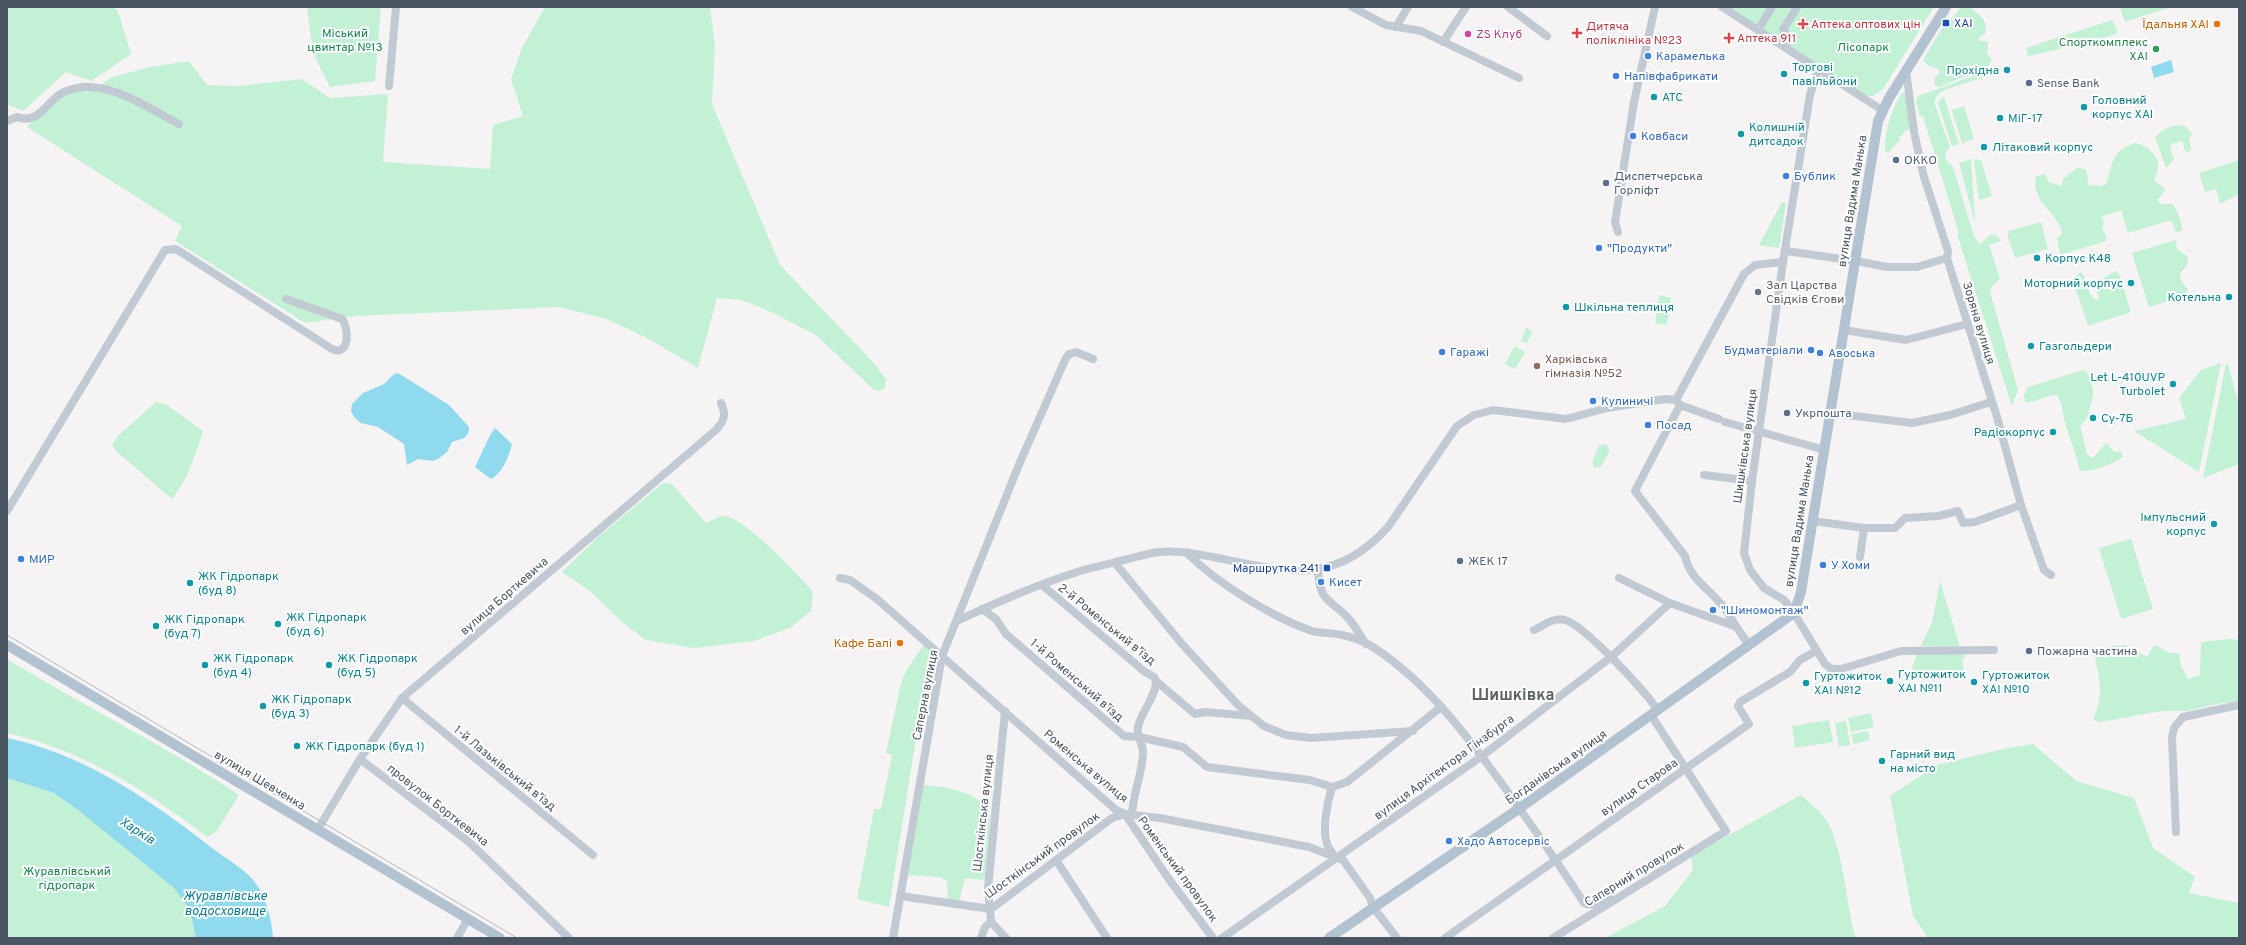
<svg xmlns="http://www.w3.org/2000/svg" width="2246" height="945" font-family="Overpass,sans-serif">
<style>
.green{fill:#c3f1d5}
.water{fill:#90daee}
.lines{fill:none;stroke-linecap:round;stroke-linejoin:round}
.minor{stroke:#c1cad2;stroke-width:8}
.major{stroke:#b3c2d1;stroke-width:10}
.tram{stroke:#b5b8bd;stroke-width:1}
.transit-dot{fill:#1a4fb4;stroke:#fff;stroke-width:1.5}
.health-dot{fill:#e0444e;stroke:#fff;stroke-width:1.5}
.food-dot{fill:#e8710a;stroke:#fff;stroke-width:1.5}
.hotel-dot{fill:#d1479c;stroke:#fff;stroke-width:1.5}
.leisure-dot{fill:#2e9e5b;stroke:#fff;stroke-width:1.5}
.shop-dot{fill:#3f7fe0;stroke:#fff;stroke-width:1.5}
.culture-dot{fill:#0f9aa8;stroke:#fff;stroke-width:1.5}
.service-dot{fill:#5c6f8a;stroke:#fff;stroke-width:1.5}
.worship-dot{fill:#6b7280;stroke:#fff;stroke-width:1.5}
.education-dot{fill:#8d6e63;stroke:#fff;stroke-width:1.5}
.labels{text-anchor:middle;stroke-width:4;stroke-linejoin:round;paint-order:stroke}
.transit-label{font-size:12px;fill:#164399;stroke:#fff;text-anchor:start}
.health-label{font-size:12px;fill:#be3a42;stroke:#fff;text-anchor:start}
.food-label{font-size:12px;fill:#c56008;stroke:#fff;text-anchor:end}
.park-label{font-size:12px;fill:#17864f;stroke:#fff}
.hotel-label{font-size:12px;fill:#b23c85;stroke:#fff;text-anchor:start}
.leisure-label{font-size:12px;fill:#27864d;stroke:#fff;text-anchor:end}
.shop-label{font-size:12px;fill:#366cbe;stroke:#fff;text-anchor:start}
.culture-label{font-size:12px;fill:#0d838f;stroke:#fff;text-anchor:start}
.service-label{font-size:12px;fill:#4e5e75;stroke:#fff;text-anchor:start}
.street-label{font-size:12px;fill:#4a5661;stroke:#fff}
.worship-label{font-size:12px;fill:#5b616d;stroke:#fff;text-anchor:start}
.education-label{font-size:12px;fill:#785e54;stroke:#fff;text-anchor:start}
.water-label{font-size:13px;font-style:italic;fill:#0c7c9b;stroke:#fff}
.district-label{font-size:16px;font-weight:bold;fill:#5f6368;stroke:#fff}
</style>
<rect width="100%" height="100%" fill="#f5f3f3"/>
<g class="green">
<path d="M7,7h107l4,4 13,43 -40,27 -25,-9 -43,39 -16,-7z"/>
<path d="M307,7h74l-6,74 -45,6 -17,-34z"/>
<path d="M545,7h165l5,39 -3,58 68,161 91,95 15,19 -1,9 -6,3 -6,-2 -57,-54 -45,-23 -29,-12 -25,-2 -19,70 -51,-30 -40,-19 -48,-12 -204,9 -50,7 -130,-82 7,-15 -155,-99 27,-31 45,-10 13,-9 38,-10 39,-6 18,24 31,1 64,-7 28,19 58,-4 -5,68 107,7 3,-44 30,-9 -12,-37 11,-31z"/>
<path d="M1725,7h209l-51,82 -10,7h-8z"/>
<path d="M1958,7h12c9,8 19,13 15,27l-6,3 -1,3 10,2 -1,12 5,6 -4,7 -49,20 -4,-2 -1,-8 5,-2v-6l-10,-3 -6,-6 18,-30 18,-20z"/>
<path d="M2120,7h51l-46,15z"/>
<path d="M2112,20l6,13 -22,8 -16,1 -24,8 -28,6 -2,-8z"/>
<path d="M1996,68l2,4 -56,19 -5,5 -3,6 16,45 -4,4 -1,5 4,8h3l22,72 6,9c6,-6 13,-18 21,-4l-12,4 11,34 -8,7 -2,6 28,98 -6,16 -55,-172 2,-1 -36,-117h-3l-4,-14 2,-6z"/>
<path d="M1907,92l3,37 -4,1 -7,8 1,2 -12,13 -3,-1c-1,-20 6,-42 17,-59z"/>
<path d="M1944,97l15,47 -7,2 -14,-43 2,-4z"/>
<path d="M1964,106l10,33 -12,4 -10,-33z"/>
<path d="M2176,125l9,1 7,7 -3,7 2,9 -2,3 -4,-1 -3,-10 -11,3 -1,6 4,9 -8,9 -11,-31 8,-7z"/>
<path d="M2135,143c10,1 25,13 23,24 0,6 -4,9 -3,15l9,5 1,4 -8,9 3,4h12c6,6 10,18 10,27l-6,1 -5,-12 -43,13 -7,-23 -20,7 3,5 -2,8 4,5v6l-46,14 -3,-17 5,-4c-1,-20 -32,-30 -26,-58l9,-2 4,8 12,4 3,-8 14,-11 8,3 3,15 13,1 4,-2c8,-22 4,-32 29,-41z"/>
<path d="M1977,158l1,3 3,-1 11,36 -13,4 -5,-40z"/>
<path d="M1971,159l4,64 -16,-60z"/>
<path d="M2239,160v34l-19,10 -4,-15 -11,3 -6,-19z"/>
<path d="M1782,202l4,2 -7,44 -20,-3z"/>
<path d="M2041,222l7,27 -33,9 -7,-21v-6z"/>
<path d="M2176,240l1,9 11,8 -1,9 -6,6 -1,7 8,11 -4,6 -35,11 -17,-54z"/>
<path d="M2118,271l13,41 -43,14 -13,-39v-10l5,-5c10,7 5,23 17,28l2,-1c0,-4 -3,-9 -2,-13 1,-6 16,-14 21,-15z"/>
<path d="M1659,295l12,3 -4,27 -12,-2z"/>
<path d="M1526,328l7,3 -6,12 -6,-2z"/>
<path d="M1515,346l10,6 -10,17 -10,-5z"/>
<path d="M2221,363l-22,109 -65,-41 52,-12 -7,-21 22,-28z"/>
<path d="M2226,364h2l11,41v59l-36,14z"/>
<path d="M2083,370l4,2 6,17v8l-6,21 -7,8 7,28 4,4 4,-2 11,-13 9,9 6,-1 2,6c-11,7 -29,15 -43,14 -4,-18 -11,-34 -16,-52 -2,-9 -2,-16 -7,-24 -11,-1 -22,9 -32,7l-1,-8 4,-7z"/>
<path d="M156,402l11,3 36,26c-8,25 -15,48 -31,68l-55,-47 -5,-7 6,-9z"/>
<path d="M1604,444l5,3v5l-8,15 -6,1 -3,-6 7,-16z"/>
<path d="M663,483l9,1 34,39c5,-2 12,-7 17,-7 20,-1 75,59 90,76l-2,19 -21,17 -36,13 -60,7 -48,-8 -23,-17 -33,-32 -28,-19 35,-34z"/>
<path d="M2131,539l22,70 -32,10 -22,-71z"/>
<path d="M1940,581l20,66 -39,-1 11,-23z"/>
<path d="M2230,639l9,1v62l-18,1 -35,8h-25l-60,11 -8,-2c12,-28 6,-40 1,-69l16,3 -4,-7 19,-2 22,12 7,-12 16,8h9l2,13 7,13 12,-4 1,-33z"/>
<path d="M926,641l5,4 -42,262 -32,-8 17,-90h7l11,-54 -6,-2 15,-70 5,-12z"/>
<path d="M1964,653l1,4 -3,3 2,12c-18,4 -31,8 -49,4l-3,-9 5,-13z"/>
<path d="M7,659c76,47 157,86 232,136l-23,37 -9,5c-59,-46 -126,-87 -200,-104z"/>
<path d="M1827,670l17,1v10l-9,-1 -11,-4z"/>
<path d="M1871,713l3,14 -23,5 -3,-14z"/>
<path d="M1829,720l4,22 -38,6 -3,-22z"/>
<path d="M1846,721l4,24 -11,2 -4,-24z"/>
<path d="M1868,731l2,9 -16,4 -3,-10z"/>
<path d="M2033,744l43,37 58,17 19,50 42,29 -6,16 50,10v35h-311l-15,-22 -23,-120 47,-31 66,-16z"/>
<path d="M7,778l47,15 24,17 96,78 16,22 6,28h-189z"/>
<path d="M922,785c22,1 62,7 68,31l-3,59 -5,5 -17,-2 -6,23 -11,-1 -1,-19 -7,-4 -33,-2z"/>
<path d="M1801,795c7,7 16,13 22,21 21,26 22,89 33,122h-251l60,-32 28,-36 -2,-14z"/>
</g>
<g class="water">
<path d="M2171,60l3,12 -20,6 -3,-11z"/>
<path d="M398,373l51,32 20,22c0,12 -8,12 -17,15l-5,10 -9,7 -5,2 -15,-2 -11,6 -3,-21 -26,-17 -17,-4 -7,-6 -3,-6 1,-7 11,-11 21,-9 10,-10z"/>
<path d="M495,428l17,16c-3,12 -9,29 -21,35l-16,-12 15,-32z"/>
<path d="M7,738c80,17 146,64 209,113 11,8 31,20 38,30 12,15 18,39 19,57h-77l-6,-28 -16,-22 -96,-78 -24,-17 -47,-15z"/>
</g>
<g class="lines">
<g class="minor">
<path d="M1352,7l34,18 35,6 98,47"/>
<path d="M1508,7l39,29"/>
<path d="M1722,7l160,103"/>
<path d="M1396,27l12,-20"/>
<path d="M1758,30l14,-23"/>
<path d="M1443,42l23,-35"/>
<path d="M1785,47l4,-9 -6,-8 14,-23"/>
<path d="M1818,70l-8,25 -27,167 -31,219 -8,72 6,17 14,18 20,12 10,13 31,51 7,5h9l60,-18 93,-1"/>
<path d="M1906,70l8,62 10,45 24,74 -1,7 50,159 24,88 23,65 7,5"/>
<path d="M389,86l7,-79"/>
<path d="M7,121l10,-4c22,8 29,-15 45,-24 6,-3 21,-7 27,-6 32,1 63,23 90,37"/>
<path d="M1618,232l-3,-10 19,-120 21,-95"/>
<path d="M1786,251l70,10 31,6h30l30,-9"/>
<path d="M1844,330l62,10 61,-16"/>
<path d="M1676,400l4,5 -45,86 50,65c5,25 27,34 40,53 8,12 15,24 24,36"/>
<path d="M1676,400l68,-126 11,-9 28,-3"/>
<path d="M1680,405l39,14"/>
<path d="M1831,413l81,10 38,-8 41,-13"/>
<path d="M1725,422l100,28"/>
<path d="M1704,475l48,6"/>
<path d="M7,511l158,-261 11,-1 156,100c18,8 17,-21 10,-30l-56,-20"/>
<path d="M1813,521l51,7h31l10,-10 33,-2 20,-5 5,12 12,-1 46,-17"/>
<path d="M1187,553c30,30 82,62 122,77 10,4 23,2 33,5 10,2 23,7 31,12 54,35 95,90 132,141 27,38 54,76 79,115 12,5 16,-7 27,-7l3,4"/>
<path d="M1860,557l4,-29"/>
<path d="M1115,563l67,81 56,61 26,21 22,9 25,3 102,-7"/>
<path d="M1318,569c1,34 12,29 31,50 7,8 11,17 17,25"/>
<path d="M840,578l10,2 27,19 239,211 9,4 35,4 149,29 34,13 27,38 3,9 24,31"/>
<path d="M1619,578l51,25 64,23"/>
<path d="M1042,585l103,87 9,5 2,4 39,33 10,-2 46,4"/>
<path d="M982,609l14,10 10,15 118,102 15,1 44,10 24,20 103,13 22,7 15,-5 94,-75"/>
<path d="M957,621c38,-18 77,-35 117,-48 14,-5 28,-7 41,-11 15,-3 29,-8 44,-10 18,-2 37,2 54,5 72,14 120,31 175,-30l69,-101 17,-11 19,-5 73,9 41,-11 58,-9 11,1"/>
<path d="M1534,630c10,-5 20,-13 31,-10 19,5 82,73 93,91"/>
<path d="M402,698l191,157"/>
<path d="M360,759l109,83 100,96"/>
<path d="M1332,787c-5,16 -10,42 -5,57 2,5 6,10 9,14"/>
<path d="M1132,814c1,-20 10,-40 11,-60 1,-9 -7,-18 -5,-27 3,-15 18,-30 18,-46"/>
<path d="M318,829l42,-70 42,-61 315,-269c8,-10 9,-15 4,-26"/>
<path d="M2176,832l-4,-95 2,-9 9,-11 56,-12"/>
<path d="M1056,860l51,78"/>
<path d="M900,896l91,13 121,-91 13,-4 43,64 45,60"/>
<path d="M991,922l15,16"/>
<path d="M457,938l11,-19"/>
<path d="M893,938l49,-282 76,-189 47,-107 4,-6 7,-2 17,7"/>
<path d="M981,938l4,-11 6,-5 -3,-34 17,-177"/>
<path d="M1222,938l260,-182 129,-99 59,-54"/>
<path d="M1445,938l304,-214 -11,-18 2,-4 50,-30 10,-12 16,-9"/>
<path d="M1553,938l173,-107 -75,-116"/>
</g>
<g class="major">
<path d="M7,645l493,293"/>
<path d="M1329,938l191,-130 274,-195 7,-21 77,-471 11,-23 57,-91"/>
</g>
<path class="tram" d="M7,635l510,303"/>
</g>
<g class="transit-dot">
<rect x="1942" y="19" width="8" height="8" rx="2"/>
<rect x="1323" y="564" width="8" height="8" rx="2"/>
</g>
<g class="health-dot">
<path d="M1801 18h4v4h4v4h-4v4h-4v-4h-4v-4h4z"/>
<path d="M1575 27h4v4h4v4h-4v4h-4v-4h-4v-4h4z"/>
<path d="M1727 32h4v4h4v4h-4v4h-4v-4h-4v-4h4z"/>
</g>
<g class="food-dot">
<circle cx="2217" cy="24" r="4"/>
<circle cx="900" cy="643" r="4"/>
</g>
<circle class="hotel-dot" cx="1468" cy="34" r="4"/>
<circle class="leisure-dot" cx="2156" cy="49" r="4"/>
<g class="shop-dot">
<circle cx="1648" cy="56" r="4"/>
<circle cx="1616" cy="76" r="4"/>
<circle cx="1633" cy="136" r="4"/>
<circle cx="1786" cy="176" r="4"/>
<circle cx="1599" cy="248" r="4"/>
<circle cx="1811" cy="350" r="4"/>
<circle cx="1442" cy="352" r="4"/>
<circle cx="1820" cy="353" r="4"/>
<circle cx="1593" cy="401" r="4"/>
<circle cx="1648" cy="425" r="4"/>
<circle cx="21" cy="559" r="4"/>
<circle cx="1823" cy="565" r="4"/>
<circle cx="1321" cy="582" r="4"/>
<circle cx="1713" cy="610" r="4"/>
<circle cx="1449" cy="841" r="4"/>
</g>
<g class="culture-dot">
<circle cx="2007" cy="70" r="4"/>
<circle cx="1784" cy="74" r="4"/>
<circle cx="1654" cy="97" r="4"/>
<circle cx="2084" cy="107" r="4"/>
<circle cx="2000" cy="118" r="4"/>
<circle cx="1741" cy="134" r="4"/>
<circle cx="1984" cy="147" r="4"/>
<circle cx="2037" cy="258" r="4"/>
<circle cx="2131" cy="283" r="4"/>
<circle cx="2229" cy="297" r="4"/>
<circle cx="1566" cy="307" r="4"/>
<circle cx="2031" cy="346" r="4"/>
<circle cx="2173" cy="384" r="4"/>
<circle cx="2093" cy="418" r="4"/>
<circle cx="2053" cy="432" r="4"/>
<circle cx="2214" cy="524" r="4"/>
<circle cx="190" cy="583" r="4"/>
<circle cx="278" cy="624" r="4"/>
<circle cx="156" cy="626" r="4"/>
<circle cx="205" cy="665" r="4"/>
<circle cx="329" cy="665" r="4"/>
<circle cx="1890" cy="681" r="4"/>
<circle cx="1974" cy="682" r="4"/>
<circle cx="1806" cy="683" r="4"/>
<circle cx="263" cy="706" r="4"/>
<circle cx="297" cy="746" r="4"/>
<circle cx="1882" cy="761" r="4"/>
</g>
<g class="service-dot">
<circle cx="2029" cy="83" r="4"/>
<circle cx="1896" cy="160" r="4"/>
<circle cx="1606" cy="183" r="4"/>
<circle cx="1787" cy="413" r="4"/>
<circle cx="1460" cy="561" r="4"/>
<circle cx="2029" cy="651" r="4"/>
</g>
<circle class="worship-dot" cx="1758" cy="292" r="4"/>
<circle class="education-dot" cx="1537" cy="366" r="4"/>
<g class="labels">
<g class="transit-label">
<text x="1954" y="27">ХАІ</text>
<text x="1319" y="572" text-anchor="end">Маршрутка 241</text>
</g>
<g class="health-label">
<text x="1811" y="28">Аптека оптових цін</text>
<text x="1586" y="30">Дитяча<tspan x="1586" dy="14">поліклініка №23</tspan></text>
<text x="1737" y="42">Аптека 911</text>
</g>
<g class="food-label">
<text x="2209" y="28">Їдальня ХАІ</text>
<text x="892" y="647">Кафе Балі</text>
</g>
<g class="park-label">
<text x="345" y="37">Міський<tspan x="345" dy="14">цвинтар №13</tspan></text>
<text x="1863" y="51">Лісопарк</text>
<text x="67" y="875">Журавлівський<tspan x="67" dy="14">гідропарк</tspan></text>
</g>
<g class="hotel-label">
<text x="1476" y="38">ZS Клуб</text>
</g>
<g class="leisure-label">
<text x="2148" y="46">Спорткомплекс<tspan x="2148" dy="14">ХАІ</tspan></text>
</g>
<g class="shop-label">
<text x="1656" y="60">Карамелька</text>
<text x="1624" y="80">Напівфабрикати</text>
<text x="1641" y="140">Ковбаси</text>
<text x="1794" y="180">Бублик</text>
<text x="1607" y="252">"Продукти"</text>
<text x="1803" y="354" text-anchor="end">Будматеріали</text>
<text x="1450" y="356">Гаражі</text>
<text x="1828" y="357">Авоська</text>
<text x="1601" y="405">Кулиничі</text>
<text x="1656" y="429">Посад</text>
<text x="29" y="563">МИР</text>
<text x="1831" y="569">У Хоми</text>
<text x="1329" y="586">Кисет</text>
<text x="1721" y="614">"Шиномонтаж"</text>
<text x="1457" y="845">Хадо Автосервіс</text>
</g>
<g class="culture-label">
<text x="1792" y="71">Торгові<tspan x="1792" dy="14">павільйони</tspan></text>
<text x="1999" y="74" text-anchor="end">Прохідна</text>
<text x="1662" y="101">АТС</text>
<text x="2092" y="104">Головний<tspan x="2092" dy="14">корпус ХАІ</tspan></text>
<text x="2008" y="122">МіГ-17</text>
<text x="1749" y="131">Колишній<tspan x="1749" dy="14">дитсадок</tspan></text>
<text x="1992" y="151">Літаковий корпус</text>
<text x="2045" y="262">Корпус К48</text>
<text x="2123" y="287" text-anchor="end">Моторний корпус</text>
<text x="2221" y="301" text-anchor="end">Котельна</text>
<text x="1574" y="311">Шкільна теплиця</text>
<text x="2039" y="350">Газгольдери</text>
<text x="2165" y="381" text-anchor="end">Let L-410UVP<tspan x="2165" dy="14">Turbolet</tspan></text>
<text x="2101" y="422">Су-7Б</text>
<text x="2045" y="436" text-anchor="end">Радіокорпус</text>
<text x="2206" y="521" text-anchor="end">Імпульсний<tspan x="2206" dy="14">корпус</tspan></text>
<text x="198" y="580">ЖК Гідропарк<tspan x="198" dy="14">(буд 8)</tspan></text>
<text x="286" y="621">ЖК Гідропарк<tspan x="286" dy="14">(буд 6)</tspan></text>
<text x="164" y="623">ЖК Гідропарк<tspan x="164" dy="14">(буд 7)</tspan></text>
<text x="213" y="662">ЖК Гідропарк<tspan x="213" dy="14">(буд 4)</tspan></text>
<text x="337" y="662">ЖК Гідропарк<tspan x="337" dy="14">(буд 5)</tspan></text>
<text x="1898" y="678">Гуртожиток<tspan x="1898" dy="14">ХАІ №11</tspan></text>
<text x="1982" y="679">Гуртожиток<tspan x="1982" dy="14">ХАІ №10</tspan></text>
<text x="1814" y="680">Гуртожиток<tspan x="1814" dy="14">ХАІ №12</tspan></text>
<text x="271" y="703">ЖК Гідропарк<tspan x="271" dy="14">(буд 3)</tspan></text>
<text x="305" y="750">ЖК Гідропарк (буд 1)</text>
<text x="1890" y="758">Гарний вид<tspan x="1890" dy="14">на місто</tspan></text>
</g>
<g class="service-label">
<text x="2037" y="87">Sense Bank</text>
<text x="1904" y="164">ОККО</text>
<text x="1614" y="180">Диспетчерська<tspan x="1614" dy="14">Горліфт</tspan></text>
<text x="1795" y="417">Укрпошта</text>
<text x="1468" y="565">ЖЕК 17</text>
<text x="2037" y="655">Пожарна частина</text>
</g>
<g class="street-label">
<text transform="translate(1852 201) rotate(-81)" y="4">вулиця Вадима Манька</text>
<text transform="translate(1979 323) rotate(73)" y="4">Зоряна вулиця</text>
<text transform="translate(1745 446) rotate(-82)" y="4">Шишківська вулиця</text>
<text transform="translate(1799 521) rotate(-81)" y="4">вулиця Вадима Манька</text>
<text transform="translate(504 596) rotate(-41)" y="4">вулиця Борткевича</text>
<text transform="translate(1107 624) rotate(39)" y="4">2-й Роменський в’їзд</text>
<text transform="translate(1077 680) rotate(41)" y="4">1-й Роменський в’їзд</text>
<text transform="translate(925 695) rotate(-79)" y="4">Саперна вулиця</text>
<text transform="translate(1086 766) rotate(40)" y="4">Роменська вулиця</text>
<text transform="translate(1444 767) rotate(-36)" y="4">вулиця Архітектора Гінзбурга</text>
<text transform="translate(1556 767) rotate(-35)" y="4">Богданівська вулиця</text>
<text transform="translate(505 768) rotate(39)" y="4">1-й Лазьківський в’їзд</text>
<text transform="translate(260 780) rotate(31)" y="4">вулиця Шевченка</text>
<text transform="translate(1639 787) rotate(-35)" y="4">вулиця Старова</text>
<text transform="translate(438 805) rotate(38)" y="4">провулок Борткевича</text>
<text transform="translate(983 813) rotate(-84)" y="4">Шосткінська вулиця</text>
<text transform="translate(1042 855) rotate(-36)" y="4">Шосткінський провулок</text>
<text transform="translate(1178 869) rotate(54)" y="4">Роменський провулок</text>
<text transform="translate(1634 874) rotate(-31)" y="4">Саперний провулок</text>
</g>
<g class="worship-label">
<text x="1766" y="289">Зал Царства<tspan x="1766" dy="14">Свідків Єгови</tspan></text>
</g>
<g class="education-label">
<text x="1545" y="363">Харківська<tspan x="1545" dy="14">гімназія №52</tspan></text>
</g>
<g class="water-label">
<text transform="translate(138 830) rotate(33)" y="5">Харків</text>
<text x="225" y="900">Журавлівське<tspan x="225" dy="15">водосховище</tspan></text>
</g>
<g class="district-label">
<text x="1513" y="700">Шишківка</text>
</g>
</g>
<rect width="2246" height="945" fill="none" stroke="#4a5661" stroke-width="16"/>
</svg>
